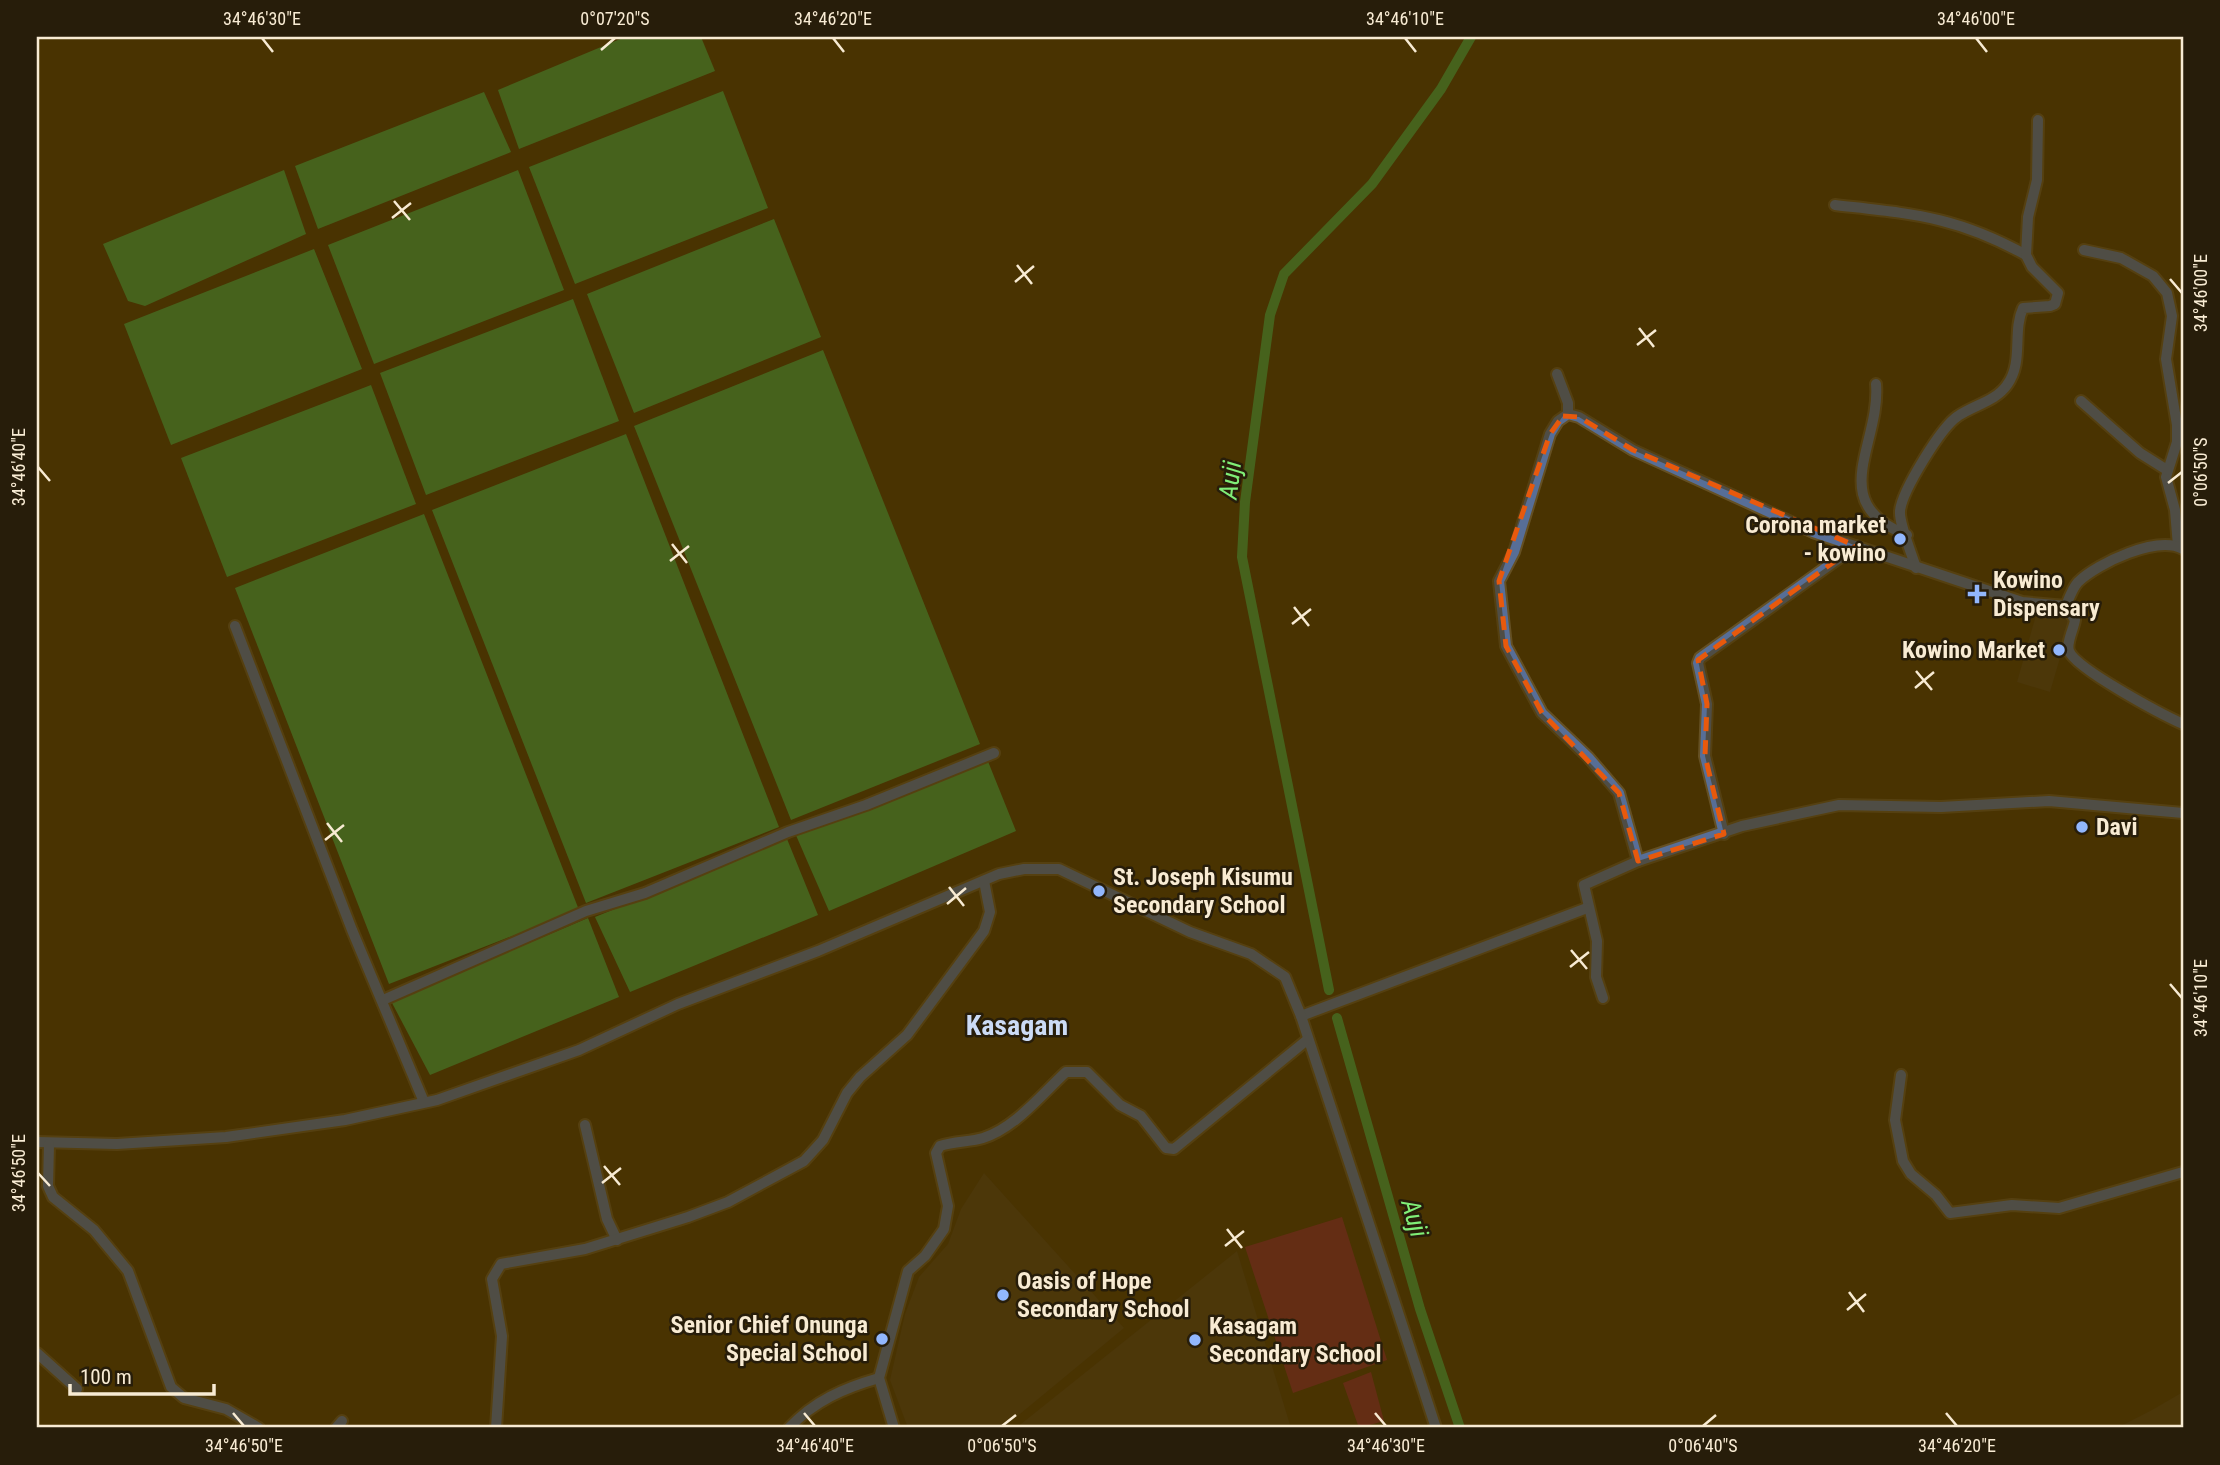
<svg xmlns="http://www.w3.org/2000/svg" width="2220" height="1465" font-family="'Roboto Condensed',sans-serif">
<style>
.built{fill:#503c13}
.green{fill:#85272b}
.water{fill:#439c3d}
.lines{fill:none;stroke-linecap:round;stroke-linejoin:round}
.canal{stroke:#439c3d;stroke-width:10}
.minor-casing{stroke:#655023;stroke-width:14}
.minor{stroke:#576e97;stroke-width:10}
.marked{fill:none;stroke:#e8590c;stroke-width:5;stroke-dasharray:14 9;stroke-linejoin:round}
.ticks{fill:none;stroke:#f8ebd3;stroke-width:2.5}
.poi-dot{fill:#92b7fd;stroke:#271d0a;stroke-width:2.5}
.labels{text-anchor:middle;stroke-width:5;stroke-linejoin:round;paint-order:stroke}
.poi-label{font-size:24px;font-weight:bold;fill:#f8ebd3;stroke:#271d0a;text-anchor:start}
.water-label{font-size:26px;font-style:italic;fill:#80ee77;stroke:#271d0a}
.quarter-label{font-size:28px;font-weight:bold;fill:#ccdbf5;stroke:#271d0a}
.neatline{fill:none;stroke:#f8ebd3;stroke-width:2.5}
.ticks-label{font-size:18px;text-anchor:middle;fill:#f8ebd3}
</style>
<rect width="100%" height="100%" fill="#493301"/>
<g class="built">
<path d="M2038,608l34,9 -22,75 -33,-10z"/>
<path d="M984,1173l140,155 -121,100h-95l-18,-48 15,-66 14,-37 29,-33 13,-35z"/>
<path d="M1237,1251l54,177h-275z"/>
<path d="M2183,1392v36h-66l35,-18z"/>
</g>
<g class="green">
<path d="M1342,1217l45,143 -94,33 -48,-146z"/>
<path d="M1371,1372l13,49 -25,7 -16,-45z"/>
</g>
<g class="water">
<path d="M625,37h76l14,34 -196,78 -21,-59z"/>
<path d="M723,91l45,117 -193,76 -46,-117z"/>
<path d="M484,92l27,60 -193,77 -23,-63z"/>
<path d="M284,170l22,64 -161,72 -17,-5 -25,-57z"/>
<path d="M518,170l46,120 -190,74 -46,-119z"/>
<path d="M774,219l47,118 -187,76 -47,-119z"/>
<path d="M314,249l48,120 -191,76 -47,-121z"/>
<path d="M573,299l46,122 -193,74 -46,-122z"/>
<path d="M823,350l157,394 -189,76 -157,-394z"/>
<path d="M371,385l45,119 -189,73 -46,-119z"/>
<path d="M626,434l153,393 -193,76 -154,-393z"/>
<path d="M424,514l155,396 -190,74 -154,-396z"/>
<path d="M987,759l29,72 -187,80 -34,-78z"/>
<path d="M787,839l31,76 -188,77 -35,-75z"/>
<path d="M588,918l31,79 -189,78 -39,-74z"/>
</g>
<g class="lines">
<g class="canal">
<path d="M1329,990l-87,-433 3,-55 25,-187 14,-41 88,-90 69,-95 30,-52"/>
<path d="M1337,1018l83,291 40,119"/>
</g>
<g class="minor-casing">
<g id="minor">
<path d="M1835,205c78,9 120,11 191,50"/>
<path d="M2084,250l37,8 32,18 14,17 5,23 -6,43 11,66v17l-11,35 9,33 3,36"/>
<path d="M1557,374l11,29v11"/>
<path d="M1876,384c5,60 -52,119 31,151"/>
<path d="M2081,401l59,52 27,17"/>
<path d="M1916,568c-4,-14 -17,-44 -16,-57 2,-20 41,-84 58,-95 16,-11 38,-15 49,-31 17,-23 5,-53 16,-77l27,-2 5,-2 3,-11 -26,-26 -6,-12 2,-38 9,-37 1,-60"/>
<path d="M2066,606c3,-8 6,-17 12,-24 20,-19 79,-47 105,-33"/>
<path d="M235,626l117,304 72,172"/>
<path d="M1724,834l-19,-78 2,-52 -9,-41 2,-5 156,-112"/>
<path d="M1638,861l-19,-68 -31,-36 -46,-44 -36,-67 -7,-65 15,-29 36,-118 8,-13 10,-7 11,3 54,33 180,82 209,70 44,4 9,14c-1,8 -9,23 -6,31 7,18 94,64 114,73"/>
<path d="M1603,998l-7,-21 1,-36 -13,-56 54,-24 104,-35 97,-21 102,2 108,-6 134,12"/>
<path d="M383,1000l203,-89 59,-18 143,-61 78,-27 128,-52"/>
<path d="M1301,1016l286,-108"/>
<path d="M1901,1075l-6,45 8,41 8,13 25,21 14,18 62,-8 47,3 124,-36"/>
<path d="M585,1125l22,94 10,21"/>
<path d="M37,1142l80,2 109,-7 119,-17 92,-20 142,-50 99,-46 140,-53 181,-77 25,-5h35l131,63 61,22 34,23 16,39 135,412"/>
<path d="M49,1144l-1,42 5,11 41,33 34,41 43,116 13,11 42,11 33,19"/>
<path d="M37,1353l40,36"/>
<path d="M336,1428l6,-7"/>
<path d="M496,1428l6,-92 -10,-57 9,-15 84,-15 103,-32 40,-15 76,-41 19,-21 24,-47 13,-16 47,-42 77,-104 6,-19 -6,-31"/>
<path d="M789,1428c25,-27 55,-40 90,-50"/>
<path d="M894,1428l-15,-50 29,-107 17,-15 19,-27 4,-23 -12,-53 4,-7c14,-5 30,-4 43,-8 32,-10 59,-44 83,-66h21l33,33 21,11 25,32 8,1 133,-109"/>
</g>
</g>
<use href="#minor" class="minor"/>
</g>
<path d="M0 0H2220V1465H0ZM1563,416l16,1 54,33 223,96 -158,114 9,44 -2,52 19,78 -86,27 -19,-68 -77,-80 -36,-67 -7,-65 51,-147z" fill="#493301" fill-opacity=".55" fill-rule="evenodd"/>
<path class="marked" d="M1563,416l16,1 54,33 223,96 -158,114 9,44 -2,52 19,78 -86,27 -19,-68 -77,-80 -36,-67 -7,-65 51,-147z"/>
<path class="ticks" d="M262,38l11,14M833,38l11,14M1405,38l11,14M1976,38l11,14M601,50l14,-12M394,201l16,19M392,218l19,-15M1017,265l15,19M2170,279l12,14M1015,282l19,-16M1639,328l15,19M1637,345l19,-15M38,467l12,14M2168,483l14,-11M672,544l15,19M670,561l19,-15M1294,607l15,19M1292,624l19,-15M1916,671l16,19M1915,688l19,-16M327,823l15,19M325,840l19,-15M949,887l15,19M947,904l19,-16M1571,950l16,19M1570,967l19,-15M2170,984l12,14M604,1166l16,19M38,1173l12,13M602,1183l19,-15M1227,1229l15,19M1225,1246l19,-15M1849,1292l15,20M1847,1310l19,-16M233,1413l11,13M804,1413l11,13M1375,1413l11,13M1946,1413l11,13M1002,1426l14,-11M1703,1426l13,-11"/>
<g class="poi-dot">
<circle cx="1900" cy="539" r="7"/>
<path d="M1973.5 583.5h7v7h7v7h-7v7h-7v-7h-7v-7h7z"/>
<circle cx="2059" cy="650" r="7"/>
<circle cx="2082" cy="827" r="7"/>
<circle cx="1099" cy="891" r="7"/>
<circle cx="1003" cy="1295" r="7"/>
<circle cx="882" cy="1339" r="7"/>
<circle cx="1195" cy="1340" r="7"/>
</g>
<g class="labels">
<g class="poi-label">
<text x="1886" y="533" text-anchor="end">Corona market<tspan x="1886" dy="28">- kowino</tspan></text>
<text x="1993" y="588">Kowino<tspan x="1993" dy="28">Dispensary</tspan></text>
<text x="2045" y="658" text-anchor="end">Kowino Market</text>
<text x="2096" y="835">Davi</text>
<text x="1113" y="885">St. Joseph Kisumu<tspan x="1113" dy="28">Secondary School</tspan></text>
<text x="1017" y="1289">Oasis of Hope<tspan x="1017" dy="28">Secondary School</tspan></text>
<text x="868" y="1333" text-anchor="end">Senior Chief Onunga<tspan x="868" dy="28">Special School</tspan></text>
<text x="1209" y="1334">Kasagam<tspan x="1209" dy="28">Secondary School</tspan></text>
</g>
<g class="water-label">
<text transform="translate(1230 480) rotate(-83)" y="9">Auji</text>
<text transform="translate(1415 1218) rotate(74)" y="9">Auji</text>
</g>
<g class="quarter-label">
<text x="1017" y="1035">Kasagam</text>
</g>
</g>
<rect width="2220" height="1465" fill="none" stroke="#271d0a" stroke-width="77"/>
<path d="M70 1384v10h144v-10" fill="none" stroke="#f8ebd3" stroke-width="3.5"/>
<text x="80" y="1384" font-size="21" fill="#f8ebd3" stroke="#271d0a" stroke-width="5" paint-order="stroke">100 m</text>
<rect x="38" y="38" width="2144" height="1388" class="neatline"/>
<g class="ticks-label">
<text x="262" y="25">34°46'30"E</text>
<text x="615" y="25">0°07'20"S</text>
<text x="833" y="25">34°46'20"E</text>
<text x="1405" y="25">34°46'10"E</text>
<text x="1976" y="25">34°46'00"E</text>
<text transform="translate(2201 293) rotate(-90)" y="6">34°46'00"E</text>
<text transform="translate(19 467) rotate(-90)" y="6">34°46'40"E</text>
<text transform="translate(2201 472) rotate(-90)" y="6">0°06'50"S</text>
<text transform="translate(2201 998) rotate(-90)" y="6">34°46'10"E</text>
<text transform="translate(19 1173) rotate(-90)" y="6">34°46'50"E</text>
<text x="244" y="1452">34°46'50"E</text>
<text x="815" y="1452">34°46'40"E</text>
<text x="1002" y="1452">0°06'50"S</text>
<text x="1386" y="1452">34°46'30"E</text>
<text x="1703" y="1452">0°06'40"S</text>
<text x="1957" y="1452">34°46'20"E</text>
</g>
</svg>
